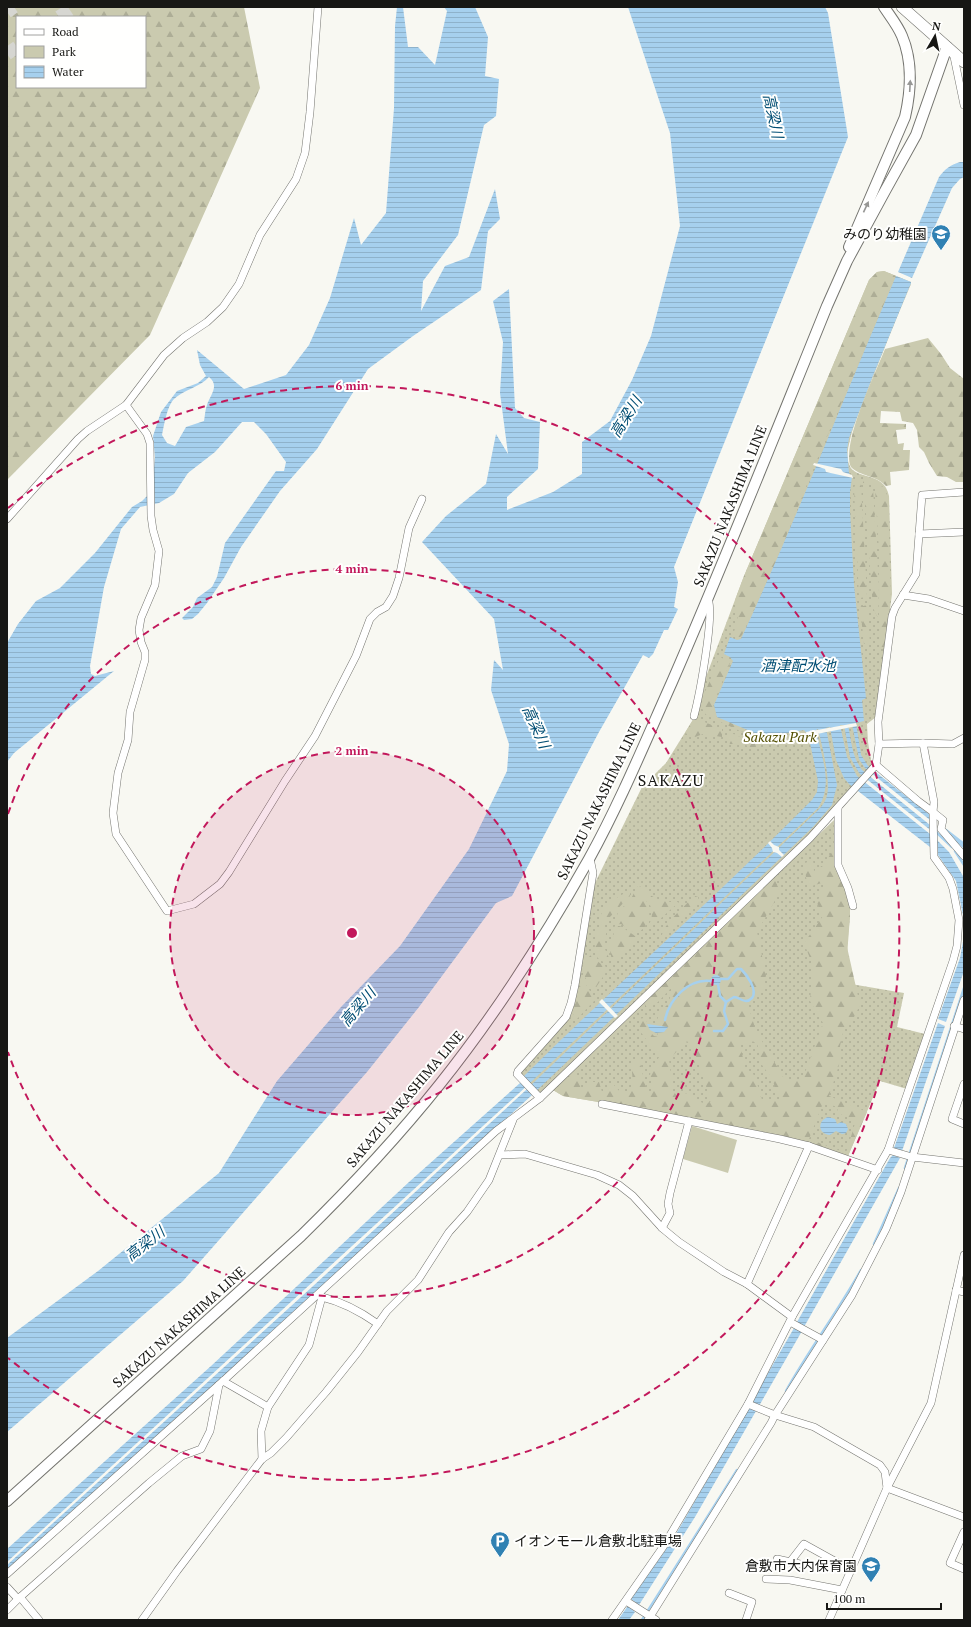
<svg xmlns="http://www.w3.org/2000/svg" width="971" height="1627" font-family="'PT Serif','Noto Sans JP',serif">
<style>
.green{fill:url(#green-dots)}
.forest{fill:url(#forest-firs);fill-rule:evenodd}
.pitch{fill:#cacaaf}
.water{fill:url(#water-rules);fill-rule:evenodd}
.pier{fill:#f8f8f2}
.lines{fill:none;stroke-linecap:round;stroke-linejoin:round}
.stream{stroke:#a6d0ee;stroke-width:2.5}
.motorway-tunnel{stroke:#d6d6d1;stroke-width:13;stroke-dasharray:13 6;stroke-linecap:butt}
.minor-casing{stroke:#74746f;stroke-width:8}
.secondary-casing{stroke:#74746f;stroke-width:12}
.primary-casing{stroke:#74746f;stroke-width:12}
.minor{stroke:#fff;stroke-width:7}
.secondary{stroke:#fff;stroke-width:10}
.primary{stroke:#fff;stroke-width:11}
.oneway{fill:#979795}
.ring{fill:none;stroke:#c2185b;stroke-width:2;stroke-dasharray:7 5}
.labels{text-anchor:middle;stroke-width:4;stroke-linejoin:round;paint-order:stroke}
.poi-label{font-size:14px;fill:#171714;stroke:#fffffe;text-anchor:end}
.street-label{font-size:14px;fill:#171714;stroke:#fffffe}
.park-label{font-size:14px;font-style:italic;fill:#534f00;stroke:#fffffe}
.water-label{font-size:15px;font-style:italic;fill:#004d73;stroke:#fffffe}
.quarter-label{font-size:16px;letter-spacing:1px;fill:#171714;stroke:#fffffe}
.centre{fill:#c2185b;stroke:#fffffe;stroke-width:2}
.ring-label{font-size:12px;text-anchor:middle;font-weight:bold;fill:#c2185b;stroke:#fffffe;stroke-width:4;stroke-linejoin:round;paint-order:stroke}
</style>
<defs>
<pattern id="green-dots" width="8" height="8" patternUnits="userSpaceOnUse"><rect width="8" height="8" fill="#cacaaf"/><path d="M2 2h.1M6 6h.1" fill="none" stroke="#adad96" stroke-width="1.8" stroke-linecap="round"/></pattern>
<pattern id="forest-firs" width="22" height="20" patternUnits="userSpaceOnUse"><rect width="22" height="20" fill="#cacaaf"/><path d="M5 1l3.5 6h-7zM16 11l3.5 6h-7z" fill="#adad96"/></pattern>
<pattern id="water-rules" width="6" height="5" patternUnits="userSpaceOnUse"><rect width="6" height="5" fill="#a6d0ee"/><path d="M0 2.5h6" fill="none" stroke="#8eb2cb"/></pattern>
</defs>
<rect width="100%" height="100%" fill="#f8f8f2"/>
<g class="green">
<path d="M884,271l27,11v2c-16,37 -31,75 -46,113 -5,14 -12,29 -15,43 -2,8 -4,17 -1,24 5,17 35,6 40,32l3,98 -16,123 -9,7 1,18 4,24 -61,66 -270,262 -21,-21 48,-55 27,-135 47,-96 24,-24 28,-45 10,-36 40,-106 125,-296 8,-8z"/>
<path d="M834,820l1,2v43l15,43v8l-5,67 59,10 -7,34 28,7 -18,55 -27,-8 -32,75 -232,-51 -53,-9 -10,-6 43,-43z"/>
</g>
<g class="forest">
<path d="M7,7h237l16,81 -110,247 -143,145zM17,17h128v70h-128z"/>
<path d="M884,271l12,5 -80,186 -41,102 -33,71 -3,3 -4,-1 -1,-5 4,-16 -3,-16 9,-24 125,-296 8,-8z"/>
<path d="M928,338l13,16 9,14 14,11v103h-8l-9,-5 -10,-1 -8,-13 -5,-11 -5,-5 -2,-17 -4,-7 -11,-2 -2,-9 -19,-1 -1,12 26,1v5l-10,1 2,14 6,-1 -1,7h7l-1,20 -19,2 1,13 -5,1c-10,-11 -25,-9 -35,-19 -10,-23 24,-93 34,-118z"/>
<path d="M865,476c12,4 18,8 22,19l4,98 -7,56h-3v-66l-6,-95 -5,-5h-7v-6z"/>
<path d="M858,477h2l1,7 6,113 -8,1 -5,-110z"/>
<path d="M864,487h7l2,2 6,98 -1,31 -5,-10z"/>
<path d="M867,605l3,39h-6l-4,-37z"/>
<path d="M720,657l8,4 2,2 -17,41 4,13 47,21 37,-8 3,2 -45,8 -51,-24c-6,-5 -7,-9 -6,-17z"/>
<path d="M694,718l28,11v8l-19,-3 -8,3 -10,-4z"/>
<path d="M734,734l10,5 11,3 2,3 -3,4 -16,-8 -3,3h-5l-4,-6 2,-3z"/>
<path d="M834,847l1,18 9,21 6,22v8l-3,31 13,58 -9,18 -7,5 -4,18 -1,19 -10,31 38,16 -19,44 -232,-51 -53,-9 -10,-6 22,-22 7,24 6,-10h11l3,10 11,-8 8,9h9l3,-11 -2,-19 8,-4 8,33 6,-1 -3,-17 9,-17 -19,-26 -1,-12 5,-1 4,5 1,8 5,5 4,1 -2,-14 4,-11 9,-9 3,-16 -14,15 -12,8 -2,-9 130,-124 6,15 -23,40 9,43 -3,14 -15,16 8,26 29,49 17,1 21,-58 -13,-22 3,-35 -9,-23 19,-27 -6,-13 8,-21 -17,5 -4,-20 1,-4 8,-3 1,11 11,-7zM685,1042l7,2 19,57 -5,3 -11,-4 -9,-7 -7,5 -6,-7 -4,-31zM757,1042l5,23 9,12 9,22 -18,1 -7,-24 -10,-9 -5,-22zM823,1103l15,4 -1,6 19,7 -10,33 -37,-14z"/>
<path d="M633,877c11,17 26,27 46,25l-29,26 -3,1c15,-26 -8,-31 -14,-52z"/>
<path d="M631,890l-1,6 -22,23 1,6h-7c-8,-16 17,-29 29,-35z"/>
<path d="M635,891c17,5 20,34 3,41l-7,-1 -10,-7 -9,1 4,-5 2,-8 13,-13z"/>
<path d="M695,896l3,1 1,5 -34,35 -3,-2c1,-10 25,-32 33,-39z"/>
<path d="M619,926l3,1 16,11 -2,3 -20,18 -4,1 -4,-17 4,1 2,-6 -1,-11z"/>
<path d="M607,927l-3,20 5,11 -1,5c-18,-3 -13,-19 -11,-32l4,-3z"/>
<path d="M591,955h2c4,9 10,8 15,14l-13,20c-9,-5 -13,-17 -12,-26z"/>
<path d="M580,979h3l12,21 -19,20 -4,-8z"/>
</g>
<path class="pitch" d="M692,1126l45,14 -9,33 -45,-14z"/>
<g class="water">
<path d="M397,7h6l5,40h10l17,18 12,-54 -3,-4h31l13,30 -3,39 14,3 -3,37 -12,9 -26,110 -35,46 -2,30 24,-45 24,-9 26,-68 5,30 -12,12 -7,59 -68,46 -45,33 -51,80 -37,42 -39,56 -17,31 -17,25 -9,11 -6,5 -8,1 -2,-2 11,-11 4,-9 15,-11 5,-10 8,-34 51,-72h8l2,-9 -20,-28 -12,-12h-12l-27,30 -27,21 -14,21 -15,9 -19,4 -19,22 -17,58 -14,79 1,8 4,2 19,-5 -100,82 -7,9v-119l11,-19 18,-23 24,-13 35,-35 37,-46 10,-6 10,-10 3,-34 -2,-21 8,-24 16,-21 21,-8 8,-7 -6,-11 -3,-15 47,39 42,-14 23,-30 21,-47 24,-80 7,27 25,-32 8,-105 1,-82zM209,377c11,9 1,18 -2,28 -2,5 -2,11 -3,16l-18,6 -11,19 -8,-3 -5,-8c2,-9 5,-29 12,-36 9,-9 26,-12 35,-22z"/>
<path d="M628,7h197l3,6 20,124 -174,430 4,15 -4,25 4,2 -10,21h-4l-11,24 -4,4 -6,-3 -44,77 -87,164 -16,7 -77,104 -52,65 -184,209 -176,151v-94l91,-67 121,-98 58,-92 64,-74 59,-61 69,-97 38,-78 2,-27 -18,-54 3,-30 9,10 -9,-51 -72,-77 24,-26 40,-32 10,-50 12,20 -8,-61 3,-51 -10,-41 16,-12 6,119 9,10 16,4 -2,47 -31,28v13l46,-18 29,-18v-32l28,-21 22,-41 19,-44 29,-110 -10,-93z"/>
<path d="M960,162h4v15l-4,2 -8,9 -40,90 -14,-6 41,-95c6,-8 11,-12 21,-15z"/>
<path d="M896,276l15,6v1l-39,95 -23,60 -2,12 2,23 3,4 -2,15v19l4,74 12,113 -4,2 2,21 -8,2 5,32 7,11 62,49v5l-65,-52 -6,-9 -7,-35h-4c3,16 4,33 14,46l68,55 -1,4 -70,-56 -9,-16 -6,-32h-4l7,32 10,19 73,58v13l-81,-63 -5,-6 -8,-18 -6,-33 -4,1 11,57 -5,20 -19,22 -282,269 -524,479v-10l305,-278 214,-197 286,-274c5,-5 11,-10 14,-17 6,-15 -4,-54 -8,-70l-2,1c5,26 18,54 2,78l-288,275 -523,479v-13l204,-183 198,-184 111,-99 3,-6c95,-94 195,-182 289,-277l5,-8 1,-11 -8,-38 -1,-7 -5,-6 -40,7 -47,-20 -3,-12 19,-44 -3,-4 -6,-3 6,-17 7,3 4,-1c55,-119 103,-242 155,-363z"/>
<path d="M937,840l12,12 14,24 1,44 -8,-39 -18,-26z"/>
<path d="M964,936v35l-18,51 -8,-3 22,-61z"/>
<circle cx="716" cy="980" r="5"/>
<path d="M938,1023l7,3 -43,125 -8,-3z"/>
<path d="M647,1024l21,3 -4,5 -8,1 -6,-3z"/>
<path d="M828,1117l7,2 2,5 4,-2 5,2 2,5 -2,4 -4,1 -6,-3 -6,4c-12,-1 -13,-14 -2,-18z"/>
<path d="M893,1155l7,3 -96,169 -7,-5 93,-164z"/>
<path d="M796,1327l6,4 -43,75 -5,-2 -2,-3 42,-73z"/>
<path d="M751,1408l5,3 -61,106 -56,88 -8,-6 41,-58 76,-132z"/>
<path d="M627,1607h2l6,5 -6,8h-11z"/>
</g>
<g class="pier">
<path d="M814,463l27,6 2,3 9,3 1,3 -27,-6 -1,-3 -12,-4z"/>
<path d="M856,723l1,3 -50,10 -1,-4z"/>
<path d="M770,841l4,4 5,2v3l5,5 -2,2 -5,-4 -4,-1 -1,-4 -4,-5z"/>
<path d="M602,999l16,17 -3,2 -16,-16z"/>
</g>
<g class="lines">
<g class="stream">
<path d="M946,830l18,14"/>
<path d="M935,831l17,16"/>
<path d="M952,837l12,10"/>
<path d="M955,851l9,14"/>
<path d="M721,979h7l9,-10h4c6,6 17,21 11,29 -2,2 -3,3 -6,3 -4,0 -8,-4 -12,-4l-8,5"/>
<path d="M665,1020c4,-20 23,-42 46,-39"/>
<path d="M714,1031h9l5,-7 -4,-13 2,-9 -6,-6 -2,-12"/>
<path d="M905,1168l59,-180"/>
<path d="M874,1244l25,-56"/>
<path d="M786,1391c23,-41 52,-80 75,-121"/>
<path d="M642,1620l95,-150"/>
</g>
<g class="motorway-tunnel">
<path d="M7,12l7,-5"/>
<path d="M59,17l15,-10"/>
<path d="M7,54l10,-7"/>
</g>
<g class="minor-casing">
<g id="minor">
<path d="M953,52l11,53"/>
<path d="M126,405l21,29 3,9 1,73 2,14 6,21 -4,34 -14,33 -2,12 2,12 4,10v8l-15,52 -2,28 -10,33 -5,40 3,21 51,77 27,-7 26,-20 9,-12 56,-91 30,-45 41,-80 14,-37 7,-7 9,-5 7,-11 6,-18 10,-50 13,-29"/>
<path d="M7,519l71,-80 9,-8 39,-26 38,-50 19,-17 24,-16 16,-15 16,-23 21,-49 36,-56 9,-26 5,-41 8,-105"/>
<path d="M919,534l45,-2"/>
<path d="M903,595l26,4 35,12"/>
<path d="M694,716c5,-19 21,-102 14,-117"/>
<path d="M923,743l11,59 -1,10 10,8 -2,9 23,27"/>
<path d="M879,744l44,-1 30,1 11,-6"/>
<path d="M838,808v57l10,23 5,18"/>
<path d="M954,1026l10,3"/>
<path d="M964,1084l-12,35 12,5"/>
<path d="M540,1098l-23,-24 1,-3 48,-54 5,-14 4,-18 18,-112 -3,-15"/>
<path d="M602,1104l178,35 29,7 69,24"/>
<path d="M888,1150l24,7 52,6"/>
<path d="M500,1155l25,-1 72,21 22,10 14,11 29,32 17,14 45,30 23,12 45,33"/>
<path d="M662,1228l8,-15 -2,-9 2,-11 19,-72"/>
<path d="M747,1284l62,-138"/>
<path d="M956,1290l8,2"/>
<path d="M319,1294l3,3c21,5 39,15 56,27"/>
<path d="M790,1322l33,18"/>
<path d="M223,1381l45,26"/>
<path d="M748,1404l27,11 39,12 66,38 5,7 2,16"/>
<path d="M262,1459l-1,-28 7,-24 41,-62 13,-48"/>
<path d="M887,1488l77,29"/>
<path d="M964,1532l-14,31 14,6"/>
<path d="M777,1559l23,5"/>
<path d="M790,1562l14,-18 47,26"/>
<path d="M7,1574l216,-193 273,-250 44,-33 270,-260 66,-73 3,-21 -1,-22 14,-106 3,-8 21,-34 6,-79 42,-3"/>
<path d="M766,1579l24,1 52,10"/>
<path d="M7,1587l11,12 131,-116 33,-27 19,-7 9,-18 9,-46"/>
<path d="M729,1593l23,9 -6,18"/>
<path d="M20,1597l19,23"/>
<path d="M626,1601l30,19"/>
<path d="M7,1610l11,-11"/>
<path d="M142,1620l35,-49 85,-112 9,-6 15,-15 40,-46 32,-40 29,-41 31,-31 31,-48 18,-20 22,-32 24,-60"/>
<path d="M612,1620l51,-73 85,-143 44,-87 96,-167 65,-189 4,-15 2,-26 -6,-31 -4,-11 -15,-21 -1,-45 -15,-11 -42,-36"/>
<path d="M648,1620l123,-197 4,-8 77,-120 34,-66 15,-37 63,-192"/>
<path d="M829,1620l58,-132 44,-85 33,-148"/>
</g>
</g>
<g class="secondary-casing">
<g id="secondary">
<path d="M849,247l56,-130c6,-26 8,-55 -3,-81 -4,-10 -12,-20 -18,-29"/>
<path d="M7,1501l294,-265c49,-48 96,-98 139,-152 56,-70 105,-147 149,-225 31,-56 57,-119 83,-177 54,-124 104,-250 155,-376l20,-45 38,-70 31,-56 31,-88"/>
</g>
</g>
<g class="primary-casing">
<path id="primary" d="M902,7l62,55"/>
</g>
<use href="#minor" class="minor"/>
<use href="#secondary" class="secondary"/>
<use href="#primary" class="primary"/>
</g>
<defs><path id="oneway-solid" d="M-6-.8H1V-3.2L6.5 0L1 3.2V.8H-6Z"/></defs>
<g class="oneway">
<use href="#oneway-solid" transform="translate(910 86) rotate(-87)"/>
<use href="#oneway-solid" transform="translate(866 207) rotate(-65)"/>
</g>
<circle cx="352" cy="933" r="182" fill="#c2185b" fill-opacity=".12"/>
<g class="ring">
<circle cx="352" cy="933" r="182"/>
<path d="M8 814A364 364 0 1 1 8 1052"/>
<path d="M8 508A547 547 0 1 1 8 1358"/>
</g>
<defs>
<g id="school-pin" transform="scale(1)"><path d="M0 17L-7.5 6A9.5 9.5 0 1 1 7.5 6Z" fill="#3081b3" stroke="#fffffe"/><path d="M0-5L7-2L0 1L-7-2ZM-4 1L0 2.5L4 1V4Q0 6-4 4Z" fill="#fff"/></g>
<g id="parking-pin" transform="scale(1)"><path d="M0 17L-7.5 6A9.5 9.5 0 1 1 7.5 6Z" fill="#3081b3" stroke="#fffffe"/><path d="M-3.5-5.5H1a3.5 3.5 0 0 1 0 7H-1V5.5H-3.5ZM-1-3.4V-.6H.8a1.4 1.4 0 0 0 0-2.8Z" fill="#fff"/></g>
</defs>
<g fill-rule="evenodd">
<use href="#school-pin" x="941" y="234"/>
<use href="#parking-pin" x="500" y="1541"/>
<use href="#school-pin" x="871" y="1566"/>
</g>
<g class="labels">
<g class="poi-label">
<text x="927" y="239">みのり幼稚園</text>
<text x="514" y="1546" text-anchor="start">イオンモール倉敷北駐車場</text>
<text x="857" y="1571">倉敷市大内保育園</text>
</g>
<g class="street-label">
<text transform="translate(730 506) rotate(-68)" y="5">SAKAZU NAKASHIMA LINE</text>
<text transform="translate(599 801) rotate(-64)" y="5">SAKAZU NAKASHIMA LINE</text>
<text transform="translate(405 1099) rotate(-50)" y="5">SAKAZU NAKASHIMA LINE</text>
<text transform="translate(179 1327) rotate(-42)" y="5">SAKAZU NAKASHIMA LINE</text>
</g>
<g class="park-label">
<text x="780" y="742">Sakazu Park</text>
</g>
<g class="water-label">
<text transform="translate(773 116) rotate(78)" y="5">高梁川</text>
<text transform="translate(626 417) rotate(-58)" y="5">高梁川</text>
<text x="798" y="671">酒津配水池</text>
<text transform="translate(536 727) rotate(66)" y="5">高梁川</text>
<text transform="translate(358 1007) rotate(-50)" y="5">高梁川</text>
<text transform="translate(145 1244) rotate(-38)" y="5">高梁川</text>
</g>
<g class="quarter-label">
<text x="671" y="786">SAKAZU</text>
</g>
</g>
<circle cx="352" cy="933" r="6" class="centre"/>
<g class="ring-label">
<text x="352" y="390">6 min</text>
<text x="352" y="573">4 min</text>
<text x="352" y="755">2 min</text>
</g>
<rect width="971" height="1627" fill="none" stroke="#171714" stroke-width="16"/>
<rect x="16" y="16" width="130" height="72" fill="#fffffe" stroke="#a2a2a0"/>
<rect x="24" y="29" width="20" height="6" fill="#ffffff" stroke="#a2a2a0"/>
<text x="52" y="36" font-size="12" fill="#171714">Road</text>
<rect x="24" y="46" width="20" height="12" fill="#cacaaf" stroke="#a2a2a0"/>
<text x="52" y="56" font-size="12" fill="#171714">Park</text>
<rect x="24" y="66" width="20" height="12" fill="url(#water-rules)" stroke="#a2a2a0"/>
<text x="52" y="76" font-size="12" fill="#171714">Water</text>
<g transform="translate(935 36) rotate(9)" stroke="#fffffe" stroke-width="3" paint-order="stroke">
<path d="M0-3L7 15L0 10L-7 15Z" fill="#171714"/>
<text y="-6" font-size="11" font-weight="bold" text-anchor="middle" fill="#171714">N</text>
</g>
<path d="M827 1603v6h114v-6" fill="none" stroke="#171714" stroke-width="2"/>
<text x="833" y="1603" font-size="12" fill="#171714" stroke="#fffffe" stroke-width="3" paint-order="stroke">100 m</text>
</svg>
